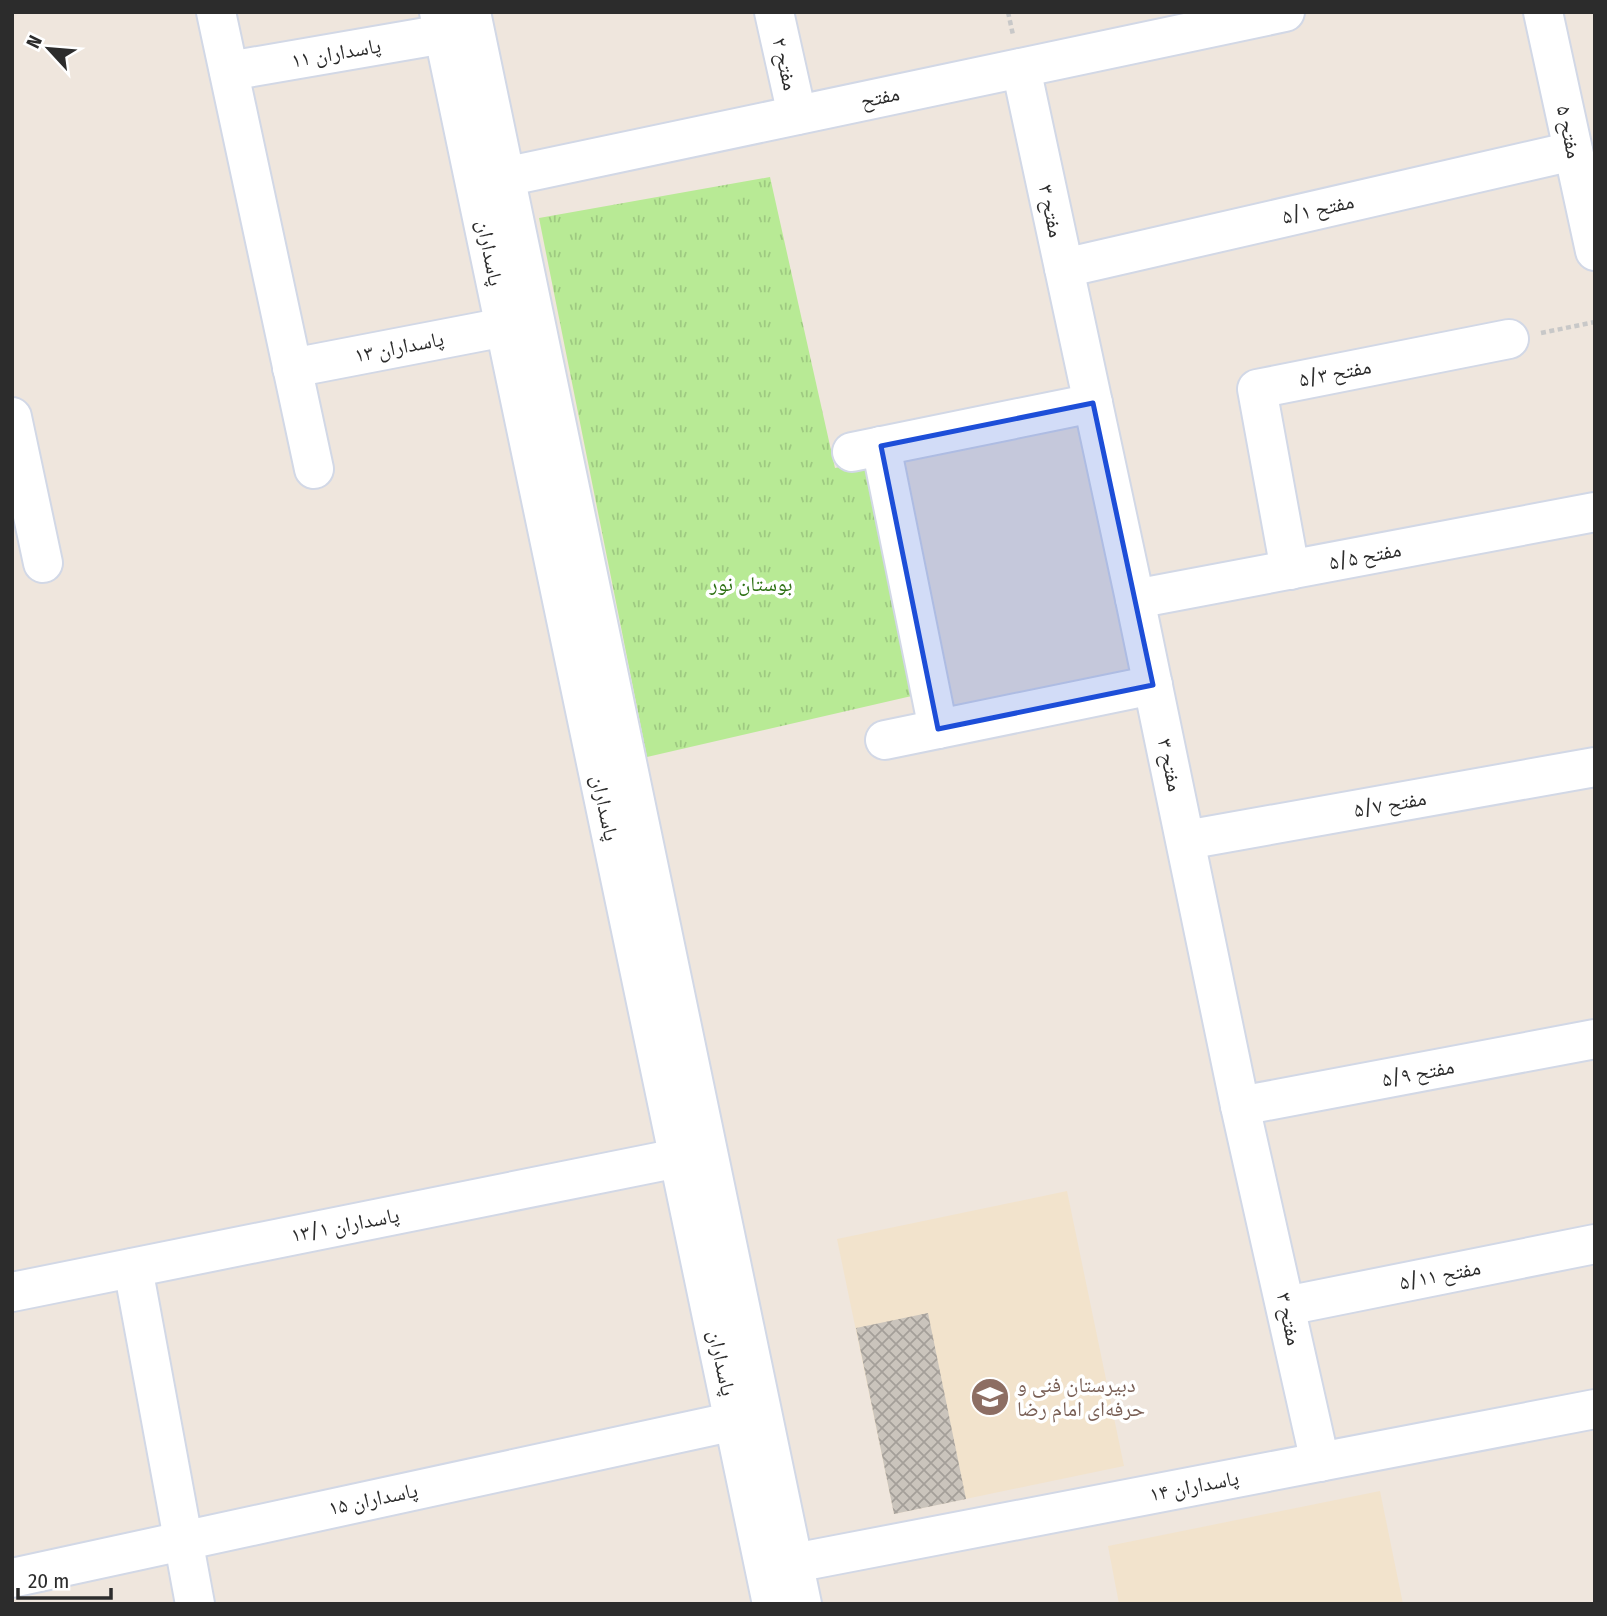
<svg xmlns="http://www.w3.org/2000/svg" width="1607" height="1616" font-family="'Fira Sans Condensed','Noto Naskh Arabic',sans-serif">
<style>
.education{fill:#f2e3cc}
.park{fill:url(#park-tufts)}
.building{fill:url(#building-cross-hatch)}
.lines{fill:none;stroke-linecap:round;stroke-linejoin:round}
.minor-casing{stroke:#d2d8e6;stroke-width:42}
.path{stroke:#c8c8c8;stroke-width:4.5;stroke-dasharray:5 3.5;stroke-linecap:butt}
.minor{stroke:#fff;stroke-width:38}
.marked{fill:#1d4ed8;fill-opacity:0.2;stroke:#1d4ed8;stroke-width:5;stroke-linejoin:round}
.labels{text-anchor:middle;stroke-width:7;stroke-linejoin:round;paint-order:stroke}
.street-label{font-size:21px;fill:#2c2c2c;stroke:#fff}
.park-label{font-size:21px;fill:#2e7114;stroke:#fff}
.education-label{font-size:21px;fill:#785e54;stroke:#fff;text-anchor:start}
</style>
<defs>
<pattern id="park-tufts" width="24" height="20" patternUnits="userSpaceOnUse" patternTransform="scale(1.75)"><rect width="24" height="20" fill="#b8ea95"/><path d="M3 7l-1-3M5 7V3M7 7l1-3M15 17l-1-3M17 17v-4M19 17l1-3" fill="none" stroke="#9ec981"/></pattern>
<pattern id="building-cross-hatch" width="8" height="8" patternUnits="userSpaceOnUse" patternTransform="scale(1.75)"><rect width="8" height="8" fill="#cac4bc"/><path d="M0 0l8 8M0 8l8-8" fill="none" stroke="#a49f99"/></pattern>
</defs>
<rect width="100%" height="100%" fill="#efe6dd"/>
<g class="education">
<path d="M1067,1191l57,275 -230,48 -57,-275z"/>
<path d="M1380,1491l23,113h-284l-11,-58z"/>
</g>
<path class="park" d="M770,177l65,291 29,-6 52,233 -269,62 -108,-539z"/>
<path class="building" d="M928,1313l38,186 -72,15 -38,-186z"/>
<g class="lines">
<g class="minor-casing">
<g id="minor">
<path d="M216,12l98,457"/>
<path d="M439,12l333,1592"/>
<path d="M471,12l331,1592"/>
<path d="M774,12l23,103"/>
<path d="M1543,12l52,239"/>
<path d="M1021,68l114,531 105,507 80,356"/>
<path d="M229,71l215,-37"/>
<path d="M481,182l804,-170"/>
<path d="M1064,268l509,-117"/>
<path d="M292,368l213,-41"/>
<path d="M12,417l31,146"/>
<path d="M881,446l57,283"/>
<path d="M852,452l241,-49"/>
<path d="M1290,570l-33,-181 252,-50"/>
<path d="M1135,599l460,-87"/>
<path d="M885,740l268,-55"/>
<path d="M1186,840l409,-73"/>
<path d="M1240,1106l355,-67"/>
<path d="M133,1268l62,336"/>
<path d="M12,1292l666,-134"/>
<path d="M1286,1306l309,-62"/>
<path d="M794,1563l801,-154"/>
<path d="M12,1578l723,-157"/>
</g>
</g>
<g class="path">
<path d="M1008,12l5,23"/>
<path d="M1541,333l54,-11"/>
</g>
<use href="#minor" class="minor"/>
</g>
<path class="marked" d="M1093,403l60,282 -215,44 -57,-283z"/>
<defs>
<g id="school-disc" transform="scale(2.0125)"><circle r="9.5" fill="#8d6e63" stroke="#fff"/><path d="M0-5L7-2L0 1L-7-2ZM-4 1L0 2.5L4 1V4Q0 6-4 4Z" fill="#fff"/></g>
</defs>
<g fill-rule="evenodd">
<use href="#school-disc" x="990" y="1397"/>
</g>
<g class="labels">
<g class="street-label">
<text transform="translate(336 53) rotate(-10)" y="7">پاسداران ۱۱</text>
<text transform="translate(785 64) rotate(77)" y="7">مفتح ۲</text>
<text transform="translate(880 97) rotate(-12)" y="7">مفتح</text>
<text transform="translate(1569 132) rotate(78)" y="7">مفتح ۵</text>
<text transform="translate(1318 209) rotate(-13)" y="7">مفتح ۵/۱</text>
<text transform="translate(1051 211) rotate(78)" y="7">مفتح ۳</text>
<text transform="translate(490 253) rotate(79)" y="7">پاسداران</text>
<text transform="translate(399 347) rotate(-11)" y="7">پاسداران ۱۳</text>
<text transform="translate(1335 373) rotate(-11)" y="7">مفتح ۵/۳</text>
<text transform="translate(1365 556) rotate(-11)" y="7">مفتح ۵/۵</text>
<text transform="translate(1170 765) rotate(78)" y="7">مفتح ۳</text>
<text transform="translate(1390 804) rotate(-10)" y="7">مفتح ۵/۷</text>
<text transform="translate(605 808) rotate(78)" y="7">پاسداران</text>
<text transform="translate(1418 1073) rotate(-11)" y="7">مفتح ۵/۹</text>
<text transform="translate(345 1225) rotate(-11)" y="7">پاسداران ۱۳/۱</text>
<text transform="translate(1440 1275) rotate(-11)" y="7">مفتح ۵/۱۱</text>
<text transform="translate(1289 1319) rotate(78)" y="7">مفتح ۳</text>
<text transform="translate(722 1363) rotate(78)" y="7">پاسداران</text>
<text transform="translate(1194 1486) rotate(-11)" y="7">پاسداران ۱۴</text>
<text transform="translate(373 1499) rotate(-12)" y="7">پاسداران ۱۵</text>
</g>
<g class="park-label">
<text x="751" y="591">بوستان نور</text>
</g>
<g class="education-label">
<text x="1017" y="1392">دبیرستان فنی و<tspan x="1017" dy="24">حرفه‌ای امام رضا</tspan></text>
</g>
</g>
<rect width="1607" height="1616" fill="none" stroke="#2c2c2c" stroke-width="28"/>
<g transform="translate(49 49) rotate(296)" stroke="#ffffff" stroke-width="5" paint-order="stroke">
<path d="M0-5L12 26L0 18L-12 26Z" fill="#2c2c2c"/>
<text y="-10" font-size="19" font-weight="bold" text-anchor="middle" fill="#2c2c2c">N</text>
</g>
<path d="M18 1588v10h93v-10" fill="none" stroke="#2c2c2c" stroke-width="3.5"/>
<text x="28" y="1588" font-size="21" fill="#2c2c2c" stroke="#ffffff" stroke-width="5" paint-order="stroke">20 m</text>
</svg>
